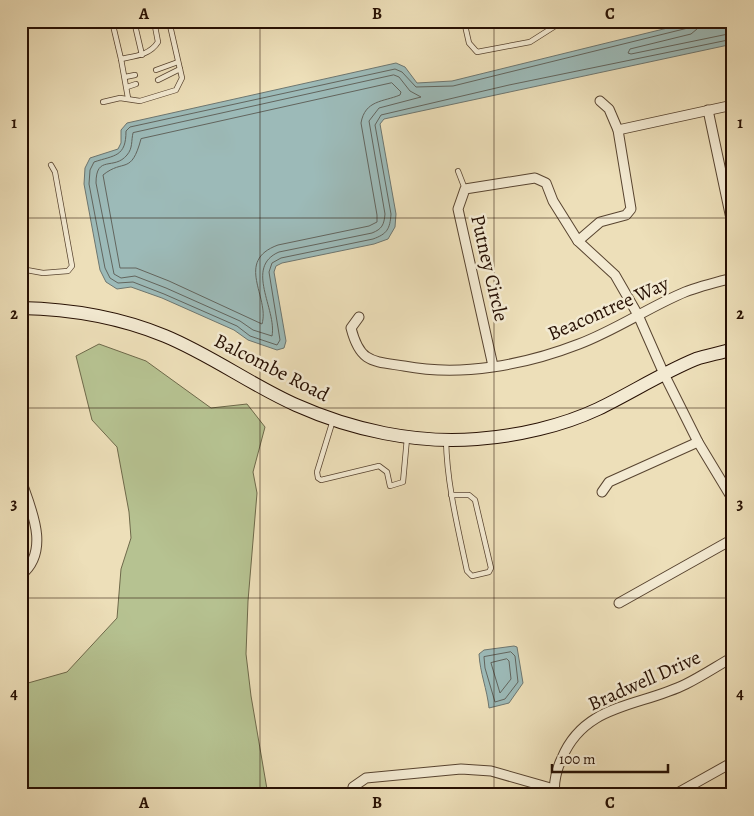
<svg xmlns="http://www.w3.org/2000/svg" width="754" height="816" font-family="Alegreya,serif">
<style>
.green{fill:#b6c291;stroke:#6e694a}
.water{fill:#9cbab8;stroke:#6d7670}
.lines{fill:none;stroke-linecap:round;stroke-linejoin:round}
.shore{stroke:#62655e;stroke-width:1}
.lane-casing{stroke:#584430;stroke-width:6}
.street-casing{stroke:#584430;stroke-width:11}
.secondary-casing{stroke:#271003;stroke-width:14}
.lane{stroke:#f3ead2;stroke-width:4.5}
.street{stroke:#f3ead2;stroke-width:9}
.secondary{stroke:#f3ead2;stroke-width:12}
.grid{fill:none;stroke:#271003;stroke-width:1;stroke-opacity:0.55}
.labels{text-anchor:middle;stroke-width:5;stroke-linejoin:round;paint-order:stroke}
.street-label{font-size:20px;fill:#271003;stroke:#f3ead2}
.neatline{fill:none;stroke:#271003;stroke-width:2}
.grid-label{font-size:16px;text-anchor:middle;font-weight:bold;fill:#271003}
</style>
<rect width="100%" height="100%" fill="#eddfb9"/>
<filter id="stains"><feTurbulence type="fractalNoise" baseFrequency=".004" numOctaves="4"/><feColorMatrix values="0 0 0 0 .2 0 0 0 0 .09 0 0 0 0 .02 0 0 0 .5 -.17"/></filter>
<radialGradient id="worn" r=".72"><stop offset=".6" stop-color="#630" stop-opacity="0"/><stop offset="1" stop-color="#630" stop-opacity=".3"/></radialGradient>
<path class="green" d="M99,344l47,17 65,47 36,-4 18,23 -12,45 4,21 -9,108 -2,53 5,42 17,99h-247v-110l46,-13 50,-54 4,-49 10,-31 -2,-26 -12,-65 -25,-27 -16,-64z"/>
<g class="water">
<path d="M696,21h37v23l-349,75 -4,5 16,90 -1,13 -7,12 -14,5 -92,19 -6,3 -2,6 12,69 -2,7 -7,2 -29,-10 -14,-10 -72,-32 -31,-11 -14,2 -11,-7 -6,-12 -16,-86 1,-16 5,-10 28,-9 3,-6v-13l6,-7 269,-60 9,4 12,16 35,-2z"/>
<path d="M514,646l3,1 6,36 -14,20 -20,5c-2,-19 -9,-35 -10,-54l5,-4z"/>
</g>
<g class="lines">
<g class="shore">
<path d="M692,21l-4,7 -235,58 -37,1 -14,-15 -7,-3 -265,58 -4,4c0,26 -11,24 -32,31l-4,8 -1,14 16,84 5,10 8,5 15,-1 31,12 73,32 13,10 27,9 3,-5 -11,-68 3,-9 9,-5 92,-19c14,-5 17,-10 18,-25l-16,-89 6,-10 128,-30 224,-46"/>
<path d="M698,21l-1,8 -6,5 -61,15 -2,4 3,1 102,-21"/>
<path d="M394,75l5,2 11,14 11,6 -42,11 -10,13 16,93c-1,11 -3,15 -13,19l-93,19c-35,15 -2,57 -7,84l-19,-6 -13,-9 -74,-33 -31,-12 -14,2 -7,-4 -18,-91c0,-29 18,-12 31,-28 6,-7 4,-14 6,-22z"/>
<path d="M392,83l9,9 -1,3c-17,7 -35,5 -39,28l16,92v7l-8,4 -91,19c-44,16 -8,52 -16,79l-93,-43 -33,-13h-16l-17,-93c21,-17 28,1 38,-36z"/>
<path d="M511,652l4,4 3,26 -13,17 -10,3 -10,-34 -1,-11z"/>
<path d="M507,659l2,2 2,18 -11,14 -9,-30z"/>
</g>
<g class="lane-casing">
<g id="lane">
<path d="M112,21l9,38c14,-3 29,-4 37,-17l-4,-21"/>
<path d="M134,21l8,34"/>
<path d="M464,21l5,22 8,9 53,-10 33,-21"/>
<path d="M121,59l7,39"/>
<path d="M156,70l22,-8"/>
<path d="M125,77l10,-2"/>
<path d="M158,80l22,-11"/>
<path d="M127,87l9,-3"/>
<path d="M103,102l17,-4 20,3 36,-11 6,-12 -13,-57"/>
<path d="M458,171l7,18"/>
<path d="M21,269l22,4 25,-2 4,-5 -17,-94 -4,-7"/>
<path d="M333,420l-16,52 1,6 3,2 58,-14 8,6 3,14 13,-4 4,-44"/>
<path d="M446,440c1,45 12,88 21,131l5,5 17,-4 2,-4 -16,-68 -6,-5h-18"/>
</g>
</g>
<g class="street-casing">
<g id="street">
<path d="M708,110l25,118"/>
<path d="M618,130l115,-25"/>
<path d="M578,241l22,-19 26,-7 5,-6 -13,-79 -9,-21 -9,-8"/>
<path d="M359,317l-8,11c9,35 21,33 53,38 57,11 121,-1 175,-22 37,-14 70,-37 106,-52 15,-6 32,-10 48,-14"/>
<path d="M493,366l-35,-157 7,-20 70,-11 11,5 7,18 25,40 37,34 23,40 26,59 34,68 35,58"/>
<path d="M21,480c10,29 30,71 0,95"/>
<path d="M602,492l7,-10 89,-40"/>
<path d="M619,603l114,-64"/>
<path d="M353,787l13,-9 95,-9 30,2 63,18"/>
<path d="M555,795c-2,-12 2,-27 7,-37 23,-55 78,-51 124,-74 16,-8 31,-18 47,-27"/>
<path d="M674,795l59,-33"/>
</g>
</g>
<g class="secondary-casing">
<path id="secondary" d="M21,308c50,1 98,9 144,28 46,19 86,49 131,69 56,25 120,39 181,34 40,-3 85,-13 121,-30 33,-16 64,-36 98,-50 12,-4 25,-6 37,-10"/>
</g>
<use href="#lane" class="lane"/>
<use href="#street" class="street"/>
<use href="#secondary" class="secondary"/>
</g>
<path class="grid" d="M260,21v774M494,21v774M21,218h712M21,408h712M21,598h712"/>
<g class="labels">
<g class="street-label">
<text transform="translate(490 268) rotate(77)" y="7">Putney Circle</text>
<text transform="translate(608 308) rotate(-24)" y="7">Beacontree Way</text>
<text transform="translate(272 367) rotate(27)" y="7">Balcombe Road</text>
<text transform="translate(644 680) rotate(-24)" y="7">Bradwell Drive</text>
</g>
</g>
<rect width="754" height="816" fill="none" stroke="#eddfb9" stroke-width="55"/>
<path d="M552 764v8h116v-8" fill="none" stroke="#271003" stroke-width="2.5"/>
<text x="559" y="764" font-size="15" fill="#271003" stroke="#f3ead2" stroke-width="4" paint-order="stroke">100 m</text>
<rect x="28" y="28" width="698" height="760" class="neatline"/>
<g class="grid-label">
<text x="144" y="19">A</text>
<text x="377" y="19">B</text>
<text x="610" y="19">C</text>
<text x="14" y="128">1</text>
<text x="740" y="128">1</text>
<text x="14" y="319">2</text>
<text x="740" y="319">2</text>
<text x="14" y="509">3</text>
<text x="740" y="509">3</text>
<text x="14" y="699">4</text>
<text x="740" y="699">4</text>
<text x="144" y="808">A</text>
<text x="377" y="808">B</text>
<text x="610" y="808">C</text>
</g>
<rect width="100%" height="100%" filter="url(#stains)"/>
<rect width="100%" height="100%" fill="url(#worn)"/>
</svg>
